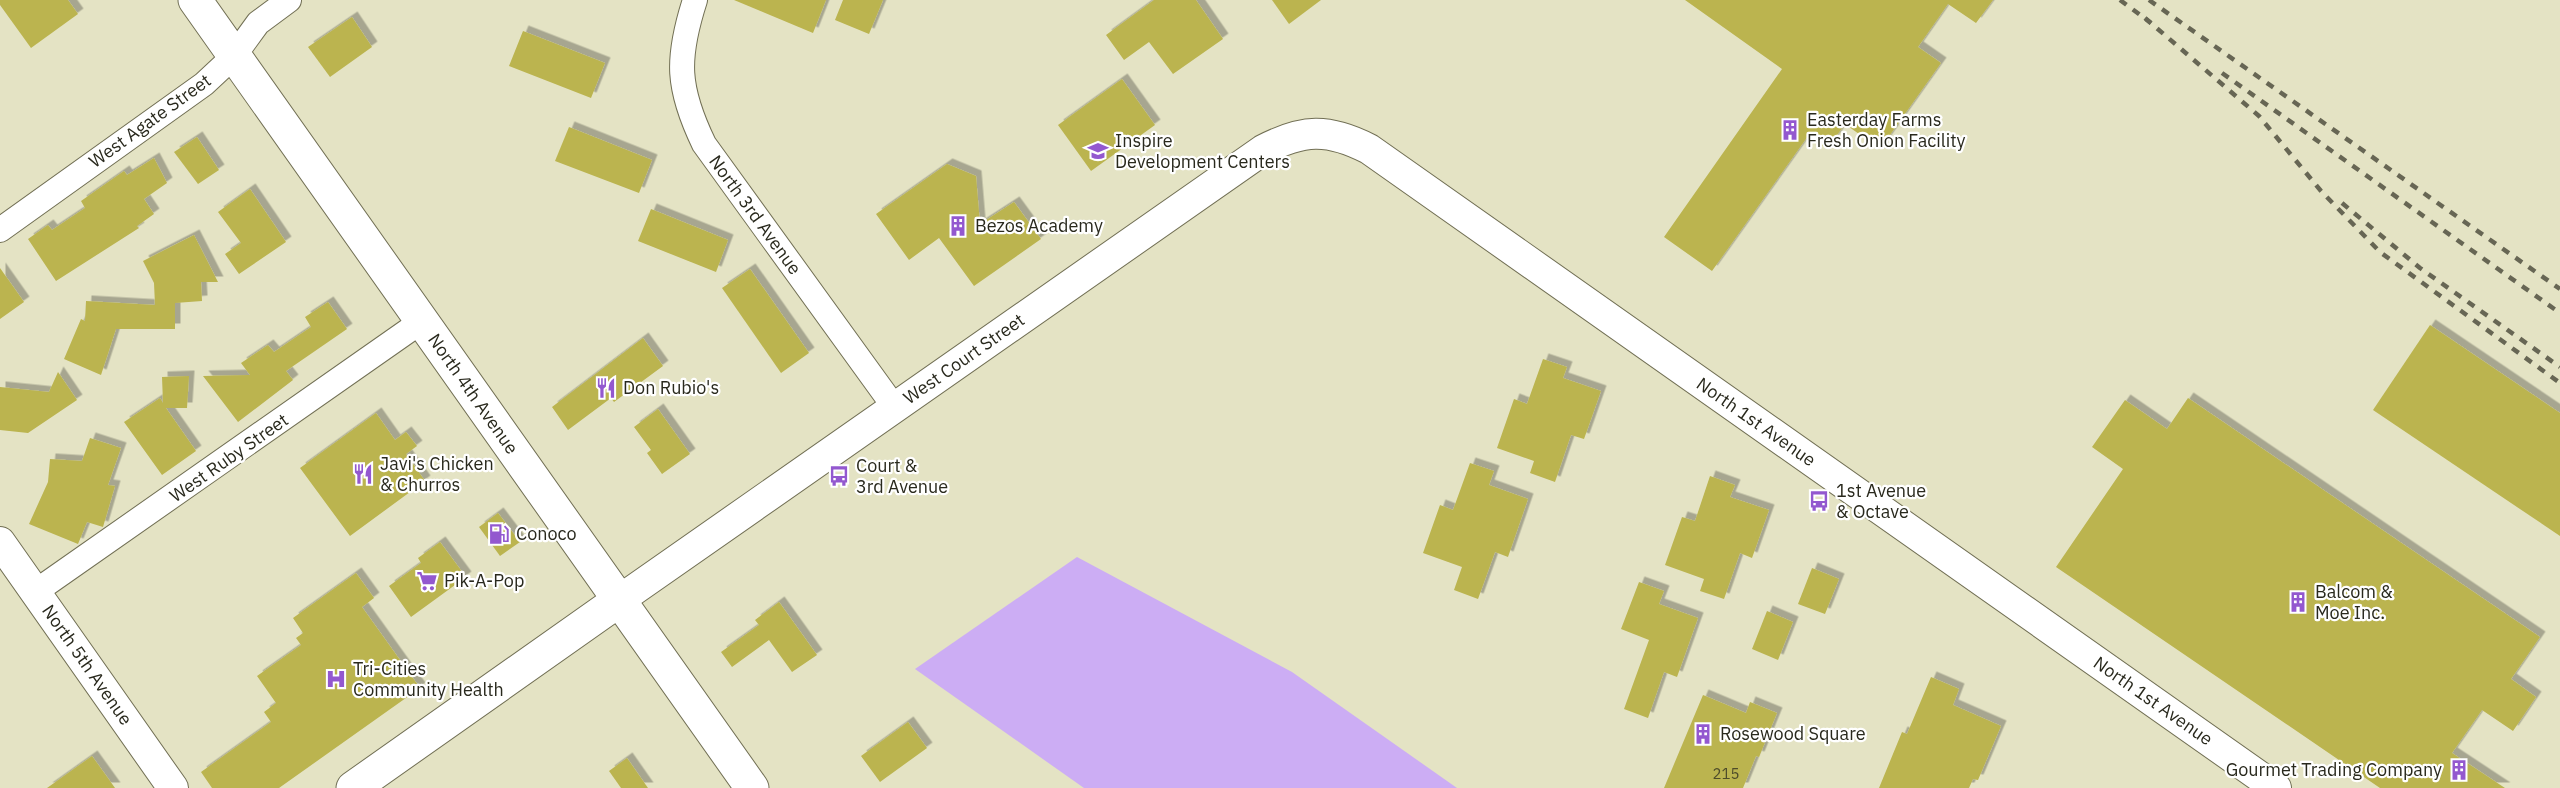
<svg xmlns="http://www.w3.org/2000/svg" width="2560" height="788" font-family="'IBM Plex Sans',sans-serif">
<style>
.green{fill:#ccadf4}
.building{fill:#bbb44f;filter:url(#shadow)}
.lines{fill:none;stroke-linecap:round;stroke-linejoin:round}
.minor-casing{stroke:#716f54;stroke-width:26}
.tertiary-casing{stroke:#716f54;stroke-width:32}
.secondary-casing{stroke:#716f54;stroke-width:35}
.minor{stroke:#fff;stroke-width:24}
.tertiary{stroke:#fff;stroke-width:30}
.secondary{stroke:#fff;stroke-width:33}
.rail{stroke:#676654;stroke-width:4.5;stroke-dasharray:8 8;stroke-linecap:butt}
.labels{text-anchor:middle;stroke-width:4.5;stroke-linejoin:round;paint-order:stroke}
.number-label{font-size:15px;fill:#4e4c2a}
.poi-label{font-size:18px;fill:#29291d;stroke:#fff;text-anchor:start}
.street-label{font-size:18px;fill:#29291d;stroke:#fff}
</style>
<defs>
<filter id="shadow"><feDropShadow dx="5.5" dy="-5.5" stdDeviation="0" flood-color="#0004"/></filter>
</defs>
<rect width="100%" height="100%" fill="#e4e3c4"/>
<path class="green" d="M1077,557l215,115 165,116h-373l-169,-119z"/>
<g class="building">
<path d="M0,0h68l10,14 -47,34 -31,-43z"/>
<path d="M734,0h92l-13,33z"/>
<path d="M843,0h40l-14,34 -34,-14z"/>
<path d="M1154,0h42l27,39 -50,35 -24,-32 -25,18 -18,-25z"/>
<path d="M1272,0h49l-32,24z"/>
<path d="M1685,0h308l-17,23 -28,-19 -30,43 23,16 -61,86 -35,-25 -18,25 -19,-13 -96,135 -48,-34 118,-168z"/>
<path d="M352,17l20,30 -42,30 -22,-30z"/>
<path d="M523,31l82,32 -14,35 -82,-32z"/>
<path d="M1122,79l33,46 -64,46 -33,-46z"/>
<path d="M569,127l83,33 -13,33 -84,-32z"/>
<path d="M197,137l22,33 -21,14 -24,-32z"/>
<path d="M154,158l13,25 -23,16 10,15 -17,12 2,2 -83,53 -28,-42 20,-14 4,5 33,-22 -4,-7 43,-30 3,4z"/>
<path d="M947,164l29,12 4,48 34,-22 27,37 -67,47 -35,-48 -30,22 -33,-46z"/>
<path d="M250,189l36,53 -47,32 -14,-20 16,-11 -23,-31z"/>
<path d="M651,209l77,31 -12,32 -78,-31z"/>
<path d="M194,235l24,47h-17l1,19 -27,2v26h-59l-15,46 -37,-16 17,-40 4,2 1,-20 69,4 -1,-22 -11,-22z"/>
<path d="M0,268l24,34 -24,17z"/>
<path d="M750,269l59,84 -28,20 -59,-85z"/>
<path d="M328,302l19,27 -61,42 7,9 -55,42 -35,-46 47,-1 -9,-12 27,-18 6,7 37,-25 -6,-10z"/>
<path d="M2430,325l130,88v123l-187,-126z"/>
<path d="M643,338l20,28 -49,36 -3,-4 -43,32 -16,-23z"/>
<path d="M1543,359l24,8 -4,11 38,13 -17,48 -13,-4 -16,47 -25,-9 4,-12 -37,-13 17,-49 13,5z"/>
<path d="M58,372l19,28 -49,33 -28,-3v-43l49,5z"/>
<path d="M189,376l-2,32h-21l30,43 -34,24 -38,-53 36,-24 3,5 -1,-26z"/>
<path d="M2188,398l352,239 -29,42 25,18 -23,34 -31,-21 -30,43 53,35h-125l-324,-221 67,-98 -31,-22 33,-47 42,29z"/>
<path d="M658,409l32,45 -28,20 -15,-21 4,-3 -17,-23z"/>
<path d="M376,413l19,27 11,-8 11,14 -11,8 19,27 -75,55 -50,-68z"/>
<path d="M90,438l31,10 -13,37 7,1 -12,41 -16,-5 -9,22 -49,-20 19,-42 2,-23 32,2z"/>
<path d="M1470,463l24,8 -5,14 39,14 -20,58 -13,-5 -17,47 -24,-9 8,-23 -39,-14 17,-48 13,5z"/>
<path d="M1710,476l25,9 -5,12 39,13 -17,48 -12,-5 -16,46 -24,-8 4,-12 -39,-14 17,-48 13,4z"/>
<path d="M498,513l22,29 -20,14 -21,-29z"/>
<path d="M440,542l26,35 -55,40 -22,-31 32,-23 -3,-5z"/>
<path d="M1812,568l27,11 -14,35 -27,-10z"/>
<path d="M356,573l18,25 -12,9 58,81 -141,100h-67l-11,-16 70,-50 -7,-10 12,-9 -19,-27 44,-31 -5,-7 7,-5 -10,-15z"/>
<path d="M1639,582l25,9 -5,13 39,14 -21,59 -13,-5 -16,46 -24,-9 25,-69 -28,-11z"/>
<path d="M779,602l38,53 -25,17 -23,-32 -37,27 -11,-15 38,-27 -4,-5z"/>
<path d="M1767,611l26,11 -15,38 -26,-11z"/>
<path d="M1931,677l28,12 -6,16 48,21 -23,54 -5,-1 -4,9h-90l23,-56 5,2z"/>
<path d="M1703,695l43,18 4,-11 27,11 -18,44 -3,-1 -13,32h-79z"/>
<path d="M908,722l19,26 -47,34 -19,-26z"/>
<path d="M92,756l23,32h-68z"/>
<path d="M627,758l21,30h-27l-12,-17z"/>
</g>
<g class="lines">
<g class="minor-casing">
<g id="minor">
<path d="M695,0c-19,59 -18,88 9,144l191,264"/>
<path d="M0,230l204,-146 30,-28 24,-33 31,-23"/>
<path d="M35,592l387,-271"/>
</g>
</g>
<g class="tertiary-casing">
<g id="tertiary">
<path d="M0,542l173,246"/>
<path d="M618,601l645,-451c40,-21 65,-22 106,-1l907,639"/>
</g>
</g>
<g class="secondary-casing">
<g id="secondary">
<path d="M195,0l557,788"/>
<path d="M353,788l265,-187"/>
</g>
</g>
<use href="#minor" class="minor"/>
<use href="#tertiary" class="tertiary"/>
<use href="#secondary" class="secondary"/>
<g class="rail">
<path d="M2120,0l31,23"/>
<path d="M2149,0l411,289"/>
<path d="M2145,18l114,98 62,75 59,61 180,131"/>
<path d="M2222,73l338,240"/>
<path d="M2342,203l78,65 140,99"/>
</g>
</g>
<defs>
<g id="building-bare" transform="scale(1.62)"><path d="M-4-6H4V6H1V3H-1V6H-4ZM-2.5-4.3h1.7v1.8h-1.7ZM.8-4.3h1.7v1.8H.8ZM-2.5-1h1.7V.8h-1.7ZM.8-1h1.7V.8H.8Z" fill="#9358cf" stroke="#fff" stroke-width="2.5" paint-order="stroke"/></g>
<g id="school-bare" transform="scale(1.62)"><path d="M0-5L7-2L0 1L-7-2ZM-4 1L0 2.5L4 1V4Q0 6-4 4Z" fill="#9358cf" stroke="#fff" stroke-width="2.5" paint-order="stroke"/></g>
<g id="restaurant-bare" transform="scale(1.62)"><path d="M-5-6h1v4h1v-4h1v4h1v-4h1v5L-1.5 .5V6h-2V.5L-5-1ZM5-6V6H3V1.5H1.5Q1.5-4 5-6Z" fill="#9358cf" stroke="#fff" stroke-width="2.5" paint-order="stroke"/></g>
<g id="bus-bare" transform="scale(1.62)"><path d="M-5-6H5V4H4V6H2V4H-2V6H-4V4H-5ZM-3.5-4V0h7V-4ZM-3.5 1.2v1.5H-2V1.2ZM2 1.2v1.5H3.5V1.2Z" fill="#9358cf" stroke="#fff" stroke-width="2.5" paint-order="stroke"/></g>
<g id="fuel-bare" transform="scale(1.62)"><path d="M-5.5-6h7V0h2V4h1.3V-2.5L3-4.5l.8-.8L6-3V5H2.5V1h-1V6h-7ZM-4.2-4.7v3.2H.2V-4.7Z" fill="#9358cf" stroke="#fff" stroke-width="2.5" paint-order="stroke"/></g>
<g id="supermarket-bare" transform="scale(1.62)"><path d="M-6-5.5h2.5l.6 2H6L4.5 2H-2.5L-4.4-4H-6ZM-1.5 3.2a1.3 1.3 0 1 0 .1 0ZM3 3.2a1.3 1.3 0 1 0 .1 0Z" fill="#9358cf" stroke="#fff" stroke-width="2.5" paint-order="stroke"/></g>
<g id="hospital-bare" transform="scale(1.62)"><path d="M-5-5h3v3.5h4V-5h3V5h-3V1.5h-4V5h-3Z" fill="#9358cf" stroke="#fff" stroke-width="2.5" paint-order="stroke"/></g>
</defs>
<g fill-rule="evenodd">
<use href="#building-bare" x="1790" y="130"/>
<use href="#school-bare" x="1098" y="151"/>
<use href="#building-bare" x="958" y="226"/>
<use href="#restaurant-bare" x="606" y="388"/>
<use href="#restaurant-bare" x="363" y="474"/>
<use href="#bus-bare" x="839" y="476"/>
<use href="#bus-bare" x="1819" y="501"/>
<use href="#fuel-bare" x="499" y="534"/>
<use href="#supermarket-bare" x="427" y="581"/>
<use href="#building-bare" x="2298" y="602"/>
<use href="#hospital-bare" x="336" y="679"/>
<use href="#building-bare" x="1703" y="734"/>
<use href="#building-bare" x="2459" y="770"/>
</g>
<g class="labels">
<g class="number-label">
<text x="1726" y="779">215</text>
</g>
<g class="poi-label">
<text x="1807" y="126">Easterday Farms<tspan x="1807" dy="21">Fresh Onion Facility</tspan></text>
<text x="1115" y="147">Inspire<tspan x="1115" dy="21">Development Centers</tspan></text>
<text x="975" y="232">Bezos Academy</text>
<text x="623" y="394">Don Rubio's</text>
<text x="380" y="470">Javi's Chicken<tspan x="380" dy="21">&amp; Churros</tspan></text>
<text x="856" y="472">Court &amp;<tspan x="856" dy="21">3rd Avenue</tspan></text>
<text x="1836" y="497">1st Avenue<tspan x="1836" dy="21">&amp; Octave</tspan></text>
<text x="516" y="540">Conoco</text>
<text x="444" y="587">Pik-A-Pop</text>
<text x="2315" y="598">Balcom &amp;<tspan x="2315" dy="21">Moe Inc.</tspan></text>
<text x="353" y="675">Tri-Cities<tspan x="353" dy="21">Community Health</tspan></text>
<text x="1720" y="740">Rosewood Square</text>
<text x="2442" y="776" text-anchor="end">Gourmet Trading Company</text>
</g>
<g class="street-label">
<text transform="translate(150 121) rotate(-36)" y="6">West Agate Street</text>
<text transform="translate(755 215) rotate(54)" y="6">North 3rd Avenue</text>
<text transform="translate(964 359) rotate(-35)" y="6">West Court Street</text>
<text transform="translate(473 394) rotate(55)" y="6">North 4th Avenue</text>
<text transform="translate(1756 422) rotate(35)" y="6">North 1st Avenue</text>
<text transform="translate(229 458) rotate(-35)" y="6">West Ruby Street</text>
<text transform="translate(87 665) rotate(55)" y="6">North 5th Avenue</text>
<text transform="translate(2153 701) rotate(35)" y="6">North 1st Avenue</text>
</g>
</g>
</svg>
